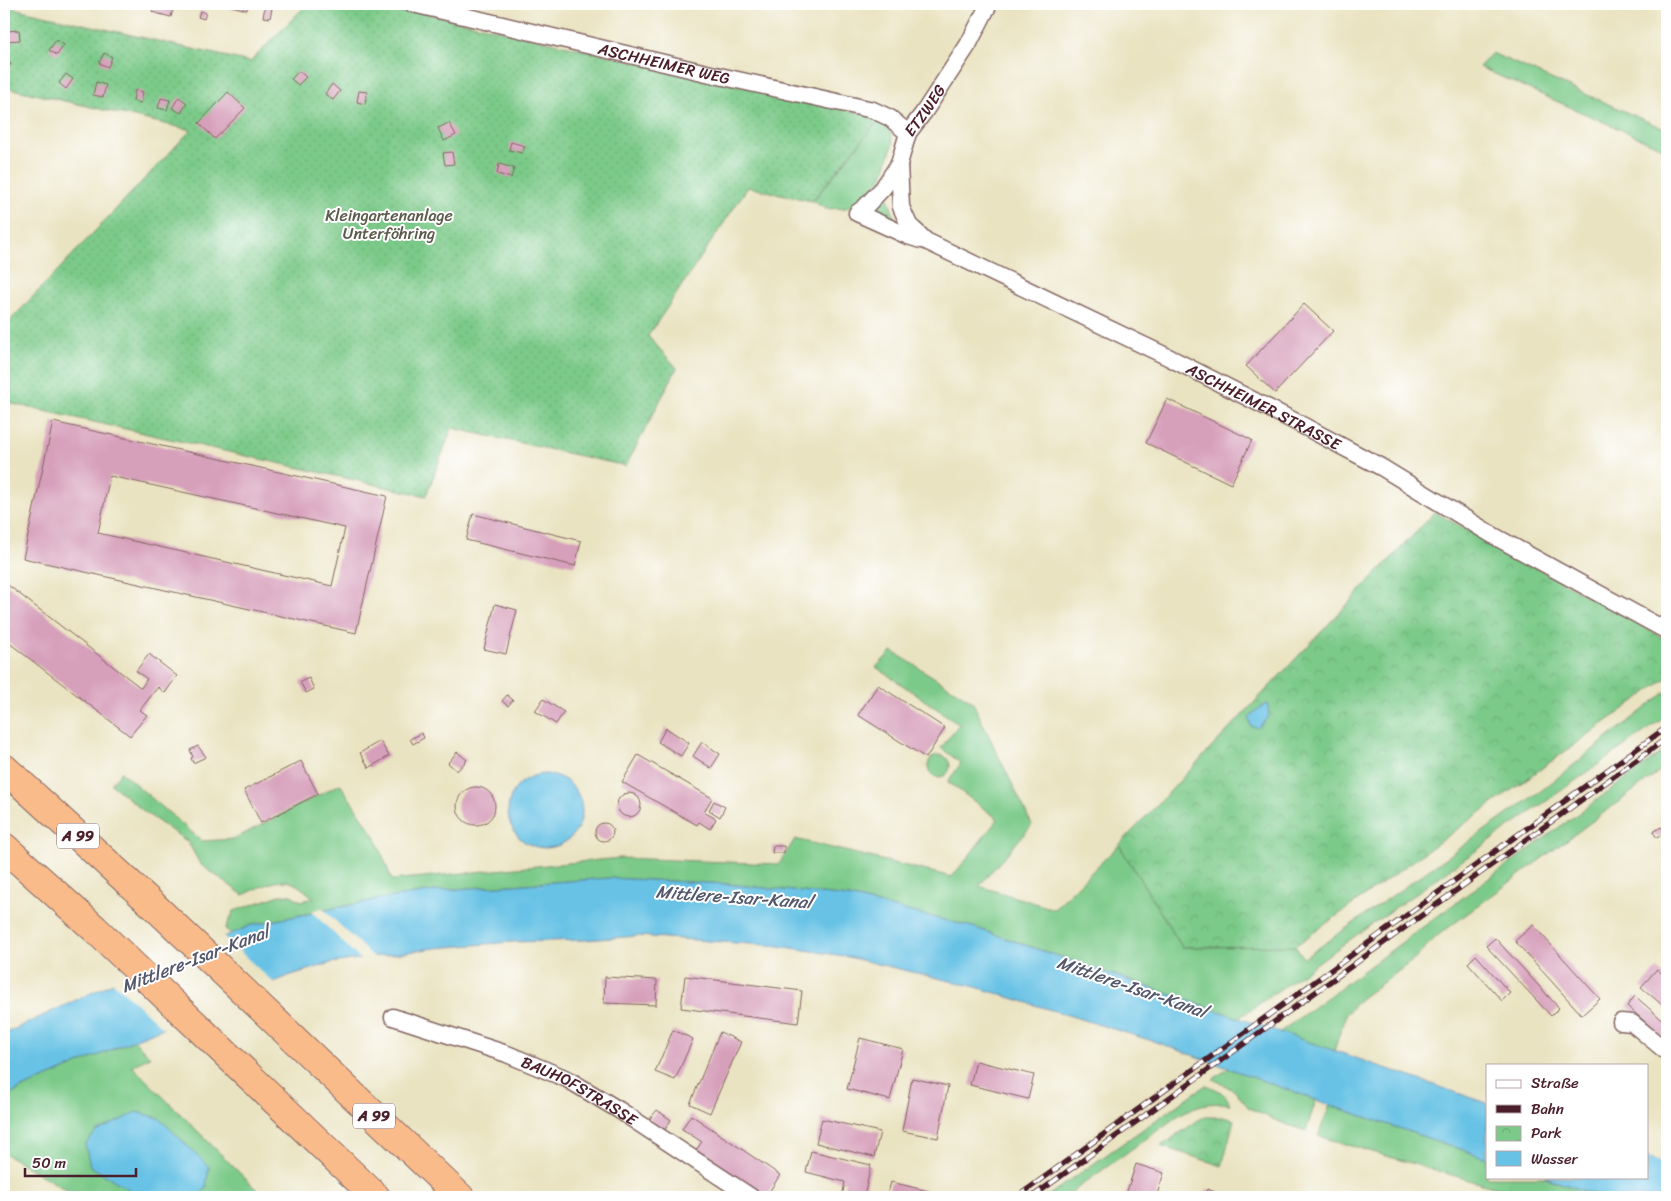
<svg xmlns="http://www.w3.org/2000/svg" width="1671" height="1201" font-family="Sriracha,sans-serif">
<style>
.grass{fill:#7bca89;stroke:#62745a}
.park{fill:url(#park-crowns);stroke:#62745a}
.garden{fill:url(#garden-dots);stroke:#62745a}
.water{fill:#67c2e5;stroke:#587088}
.pier{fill:#eae3c1}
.building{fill:#d69fba;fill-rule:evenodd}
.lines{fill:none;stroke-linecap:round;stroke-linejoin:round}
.street-casing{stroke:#826460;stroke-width:19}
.highway-casing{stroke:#826460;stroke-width:30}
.street{stroke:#fff;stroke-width:16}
.highway{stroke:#fabb8b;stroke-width:28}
.rail-casing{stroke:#4a1f2b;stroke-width:5.5}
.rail{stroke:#fff;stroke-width:4;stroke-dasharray:11;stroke-linecap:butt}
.labels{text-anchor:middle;stroke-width:4;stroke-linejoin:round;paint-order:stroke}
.shield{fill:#fff;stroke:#80626b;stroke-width:1}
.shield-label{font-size:15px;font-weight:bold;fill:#4a1f2b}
.street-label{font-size:16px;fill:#4a1f2b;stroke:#fff}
.park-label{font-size:16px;fill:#5b5b4c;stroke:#fff}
.water-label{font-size:18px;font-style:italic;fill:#54586c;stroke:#fff}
</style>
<defs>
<pattern id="park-crowns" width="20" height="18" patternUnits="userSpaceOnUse" patternTransform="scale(1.25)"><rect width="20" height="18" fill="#7bca89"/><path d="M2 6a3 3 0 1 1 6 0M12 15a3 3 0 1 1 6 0" fill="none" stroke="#6cad76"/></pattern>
<pattern id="garden-dots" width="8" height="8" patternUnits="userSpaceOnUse" patternTransform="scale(1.25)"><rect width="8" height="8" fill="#7bca89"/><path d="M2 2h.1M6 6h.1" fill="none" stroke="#6cad76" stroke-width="1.8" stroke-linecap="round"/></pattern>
</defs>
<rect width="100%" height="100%" fill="#fff"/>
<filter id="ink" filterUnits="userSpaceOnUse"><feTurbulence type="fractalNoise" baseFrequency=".02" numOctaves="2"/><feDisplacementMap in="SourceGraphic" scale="10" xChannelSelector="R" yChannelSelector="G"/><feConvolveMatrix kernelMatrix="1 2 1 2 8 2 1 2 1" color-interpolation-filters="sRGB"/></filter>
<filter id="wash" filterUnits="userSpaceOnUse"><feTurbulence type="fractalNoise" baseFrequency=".0096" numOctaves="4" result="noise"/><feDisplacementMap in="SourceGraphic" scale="20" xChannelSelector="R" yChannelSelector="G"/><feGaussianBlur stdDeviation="1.12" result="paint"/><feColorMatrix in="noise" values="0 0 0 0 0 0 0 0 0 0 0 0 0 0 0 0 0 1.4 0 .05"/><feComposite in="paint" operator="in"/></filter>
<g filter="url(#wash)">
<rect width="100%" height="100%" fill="#eae3c1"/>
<g class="grass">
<path d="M1492,53l175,77v20l-188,-83z"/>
<path d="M880,118l9,8 4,17 -10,33 -22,27 -15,5 -20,1 -13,-8z"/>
<path d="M886,191l10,32 -26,-12z"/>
<path d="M892,651l80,50 60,124 -53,61 75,23 65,-64 63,102 113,-1 9,12 238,-168 125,-99v25l-428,302 -266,-91 -124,-30 -122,-13 -117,-6 -168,12 -62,9 -128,26 -20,9 -7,-5 9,-18 46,-16h11l10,6 13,-3c-8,-6 -18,-16 -28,-17 -14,-1 -31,9 -43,14l-43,-31 -12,-22 -42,-29 -35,-29 10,-12 81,69 32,-2 106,-55 36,54 16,42 228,-22 159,6 16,-25 157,38 46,-58 -50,-37 13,-19 -20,-15 18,-24 -83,-57z"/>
<path d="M1667,749v17l-234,173 -18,20 -55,40 -14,15 -12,37 -54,-19 219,-161z"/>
<circle cx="939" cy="766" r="11"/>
<path d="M134,1040l16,17 -18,9 132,131h-186l-74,-44v-55l20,-11z"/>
<path d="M1229,1068l87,32 -10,31 -29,-10 -28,-13 -14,-17 -22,-12z"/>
<path d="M1206,1085c11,4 20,8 24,19 -23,-2 -31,0 -51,11l-114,82h-19z"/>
<path d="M1330,1105l157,53v19h56l59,20h-75l-209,-61z"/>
</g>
<g class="park">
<path d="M1435,512l232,128v38l-372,268 -113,1 -63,-102z"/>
<path d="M1203,1117h20l11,3 -12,46 -61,-20z"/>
</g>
<path class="garden" d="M307,4h79l494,114 -68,83 -64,-14 -100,149 29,32 -51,98 -174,-38 -26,68 -422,-94v-75l187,-197 -187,-43v-81l246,56z"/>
<g class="water">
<path d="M1267,704l1,2 1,10 -11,12 -7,-2 -2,-7c4,-7 10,-11 18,-15z"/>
<circle cx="545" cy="811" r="37"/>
<path d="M610,878l117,6 122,13 124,30 514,176v55l-157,-53 -174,-63 -180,-55 -132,-31 -65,-10 -141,-10 -54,4 -73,2 -76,6 -104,15 -40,12 -157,65 -112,48 -18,10v-64l102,-48 146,-61 128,-26 62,-9z"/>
<path d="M137,1112l22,6 50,49 -3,21 -7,9h-57l-52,-31 -5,-21 11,-13z"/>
<path d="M1647,1157l20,7v33h-65l-59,-20h104z"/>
</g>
<g class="pier">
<path d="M322,908l53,51 -13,2 -51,-50z"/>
<path d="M222,935l53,49 -110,46 -53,-49z"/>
</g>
<g id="blocks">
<g class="building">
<path d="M223,4h25l-1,6z"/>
<path d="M154,5l19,4 -2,8 -19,-5z"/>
<path d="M265,7l7,1 -2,10 -7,-1z"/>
<path d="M200,11l6,2 -2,6 -6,-2z"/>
<path d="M19,30l1,10 -14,1v-10z"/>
<path d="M56,40l8,5 -7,10 -8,-5z"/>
<path d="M104,53l8,4 -4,10 -9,-4z"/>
<path d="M4,59l7,5 -7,11z"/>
<path d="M299,71l7,6 -8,8 -7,-6z"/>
<path d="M66,74l7,5 -7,10 -7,-6z"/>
<path d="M96,82l10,3 -3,12 -10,-2z"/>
<path d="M332,84l8,7 -7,9 -8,-6z"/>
<path d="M135,90l8,2 -2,11 -8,-2z"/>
<path d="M359,91l8,1 -2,12 -8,-2z"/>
<path d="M228,92l17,16 -30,31 -16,-16z"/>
<path d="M179,97l8,6 -6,10 -9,-5z"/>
<path d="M161,98l9,2 -3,10 -9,-2z"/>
<path d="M449,123l7,12 -12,6 -6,-13z"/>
<path d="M511,142l14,4 -3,7 -13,-3z"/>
<path d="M452,152l2,12 -9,1 -2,-12z"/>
<path d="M499,164l15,4 -3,10 -14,-4z"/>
<path d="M1304,304l29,27 -58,62 -29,-27z"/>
<path d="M1167,399l85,41 -21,44 -85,-41z"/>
<path d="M53,422l334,74 -31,137 -333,-75zM110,476l235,52 -13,58 -234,-53z"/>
<path d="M473,514l108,27 -6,25 -109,-26z"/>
<path d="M4,582l137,106 6,-9 -11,-8 13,-17 28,22 -12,17 -7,-6 -18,23 7,5 -17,21 -126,-97z"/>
<path d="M495,604l22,6 -11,44 -22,-5z"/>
<path d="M309,678l5,11 -8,4 -6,-11z"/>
<path d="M878,685l67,43 -19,30 -68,-43z"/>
<path d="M507,695l6,5 -5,6 -6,-5z"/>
<path d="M543,699l21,13 -8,12 -21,-13z"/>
<path d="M666,728l23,15 -8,13 -23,-14z"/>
<path d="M422,733l2,5 -11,6 -3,-5z"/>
<path d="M380,741l9,15 -20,12 -9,-15z"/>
<path d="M702,742l18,12 -9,14 -18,-12z"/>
<path d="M198,746l8,11 -13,6 -2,-5 2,-1 -3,-7z"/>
<path d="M457,752l10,8 -10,11 -9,-8z"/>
<path d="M638,755l74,43 -8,14 12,7 -6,10 -11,-7 -2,3 -75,-43z"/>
<path d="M301,761l17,33 -57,29 -17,-33z"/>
<circle cx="476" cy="806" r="19"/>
<circle cx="629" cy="805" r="12"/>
<path d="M714,801l11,6 -5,10 -11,-7z"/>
<circle cx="604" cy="832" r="9"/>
<path d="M1661,827l4,5 -8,6 -4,-6z"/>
<path d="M773,846h11v7h-12z"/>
<path d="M1533,925l67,74 -18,16 -67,-74z"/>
<path d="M1495,938l64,70 -8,8 -65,-70z"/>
<path d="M1476,955l34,38 -8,8 -34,-38z"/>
<path d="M1657,969l10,9v31l-26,-22z"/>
<path d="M685,976l117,15 -4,32 -117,-15z"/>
<path d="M605,977l52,3 -1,25 -52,-2z"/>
<path d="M1635,996l32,28v17l-40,-35z"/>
<path d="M673,1030l20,9 -18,41 -20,-8z"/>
<path d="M720,1032l21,10 -31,71 -20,-9z"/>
<path d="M860,1038l43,11 -13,51 -43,-11z"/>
<path d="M976,1061l58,14 -6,24 -58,-14z"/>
<path d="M912,1078l36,8 -10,52 -36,-7z"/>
<path d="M657,1110l14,10 -7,11 -15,-11z"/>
<path d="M691,1115l89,60 -14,22 -70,-47 6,-8 -20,-13z"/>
<path d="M822,1119l58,13 -6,25 -58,-14z"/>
<path d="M811,1151l60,14 -7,32h-22l3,-15 -39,-10z"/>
<path d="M1136,1164l28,9 -8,24h-31z"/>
<path d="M891,1182l41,10 -1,5h-44z"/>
<path d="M1207,1189l23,8h-26z"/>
</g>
</g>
</g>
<g filter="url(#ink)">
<use href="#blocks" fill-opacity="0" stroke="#826460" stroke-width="1"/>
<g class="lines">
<g class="street-casing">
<g id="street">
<path id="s1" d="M413,4l302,71 158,35 17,8 18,15"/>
<path id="s2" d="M899,164l2,43 8,18 17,16 242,116 128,65 85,45 113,69 173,95"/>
<path id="s3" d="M921,240l-13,-4 -51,-23 8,-6 18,-19 16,-24 9,-31 16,-21 44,-67 21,-41"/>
<path id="s4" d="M393,1017l114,37 60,25 52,31 132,87"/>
<path d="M1621,1022l11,1 35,29"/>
</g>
</g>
<g class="highway-casing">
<g id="highway">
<path d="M4,768l149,137 307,292"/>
<path d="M4,847l91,82 281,268"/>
</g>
</g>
<use href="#street" class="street"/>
<use href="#highway" class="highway"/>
<g class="rail-casing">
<g id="rail">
<path d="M1017,1197l650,-470"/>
<path d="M1032,1197l635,-459"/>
</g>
</g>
<use href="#rail" class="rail"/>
</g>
</g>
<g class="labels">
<g class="shield">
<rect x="57" y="823.5" width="42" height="25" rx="4"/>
<rect x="353" y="1103.5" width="42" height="25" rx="4"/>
</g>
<g class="shield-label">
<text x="78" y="841">A 99</text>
<text x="374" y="1121">A 99</text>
</g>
<g class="street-label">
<text dy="6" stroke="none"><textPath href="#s1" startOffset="258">ASCHHEIMER WEG</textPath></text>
<text dy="6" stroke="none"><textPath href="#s3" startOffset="195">ETZWEG</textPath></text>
<text dy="6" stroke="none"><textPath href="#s2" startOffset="462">ASCHHEIMER STRASSE</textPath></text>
<text dy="6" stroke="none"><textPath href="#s4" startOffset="201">BAUHOFSTRASSE</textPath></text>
</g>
<g class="park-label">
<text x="389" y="221">Kleingartenanlage<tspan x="389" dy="18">Unterföhring</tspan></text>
</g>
<g class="water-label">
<text transform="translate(734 897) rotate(4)" y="6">Mittlere-Isar-Kanal</text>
<text transform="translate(195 959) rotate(-21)" y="6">Mittlere-Isar-Kanal</text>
<text transform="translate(1132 987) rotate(19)" y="6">Mittlere-Isar-Kanal</text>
</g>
</g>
<rect width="1671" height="1201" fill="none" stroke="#fff" stroke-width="20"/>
<rect x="1486" y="1064" width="162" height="115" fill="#ffffff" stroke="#b7a5aa"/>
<rect x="1496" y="1080" width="25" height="8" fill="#ffffff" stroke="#b7a5aa"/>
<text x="1531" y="1088" font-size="15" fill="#4a1f2b">Straße</text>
<rect x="1496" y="1105" width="25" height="8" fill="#4a1f2b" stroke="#b7a5aa"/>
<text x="1531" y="1114" font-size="15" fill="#4a1f2b">Bahn</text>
<rect x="1496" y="1126" width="25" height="15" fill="url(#park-crowns)" stroke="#b7a5aa"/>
<text x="1531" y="1138" font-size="15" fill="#4a1f2b">Park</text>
<rect x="1496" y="1151" width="25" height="15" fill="#67c2e5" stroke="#b7a5aa"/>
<text x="1531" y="1164" font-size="15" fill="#4a1f2b">Wasser</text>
<path d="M25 1168v8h111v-8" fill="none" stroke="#4a1f2b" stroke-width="2.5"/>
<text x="32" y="1168" font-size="15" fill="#4a1f2b" stroke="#ffffff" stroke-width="4" paint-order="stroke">50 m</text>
</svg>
